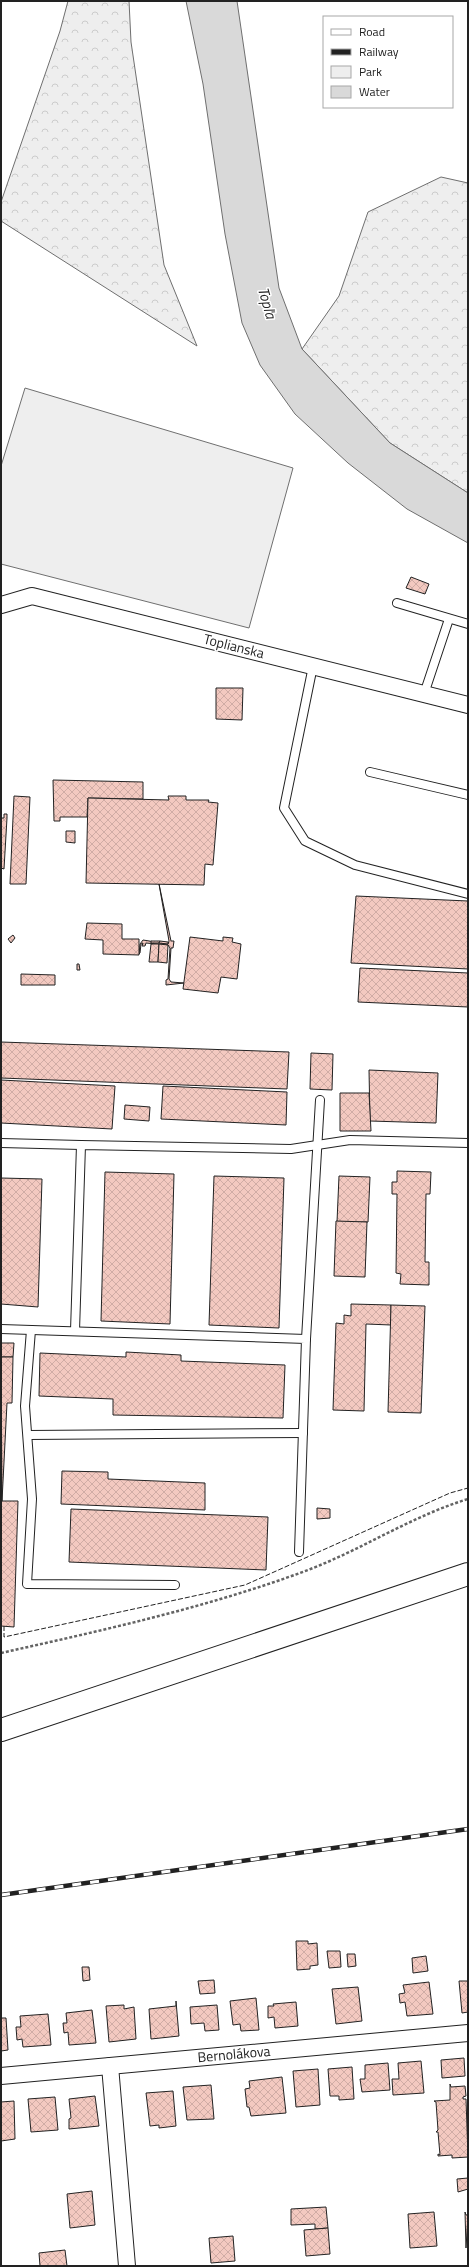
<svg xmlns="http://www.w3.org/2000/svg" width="469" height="2267" font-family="'Titillium Web',sans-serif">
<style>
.green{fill:#eee;stroke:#6f6f6f}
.forest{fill:url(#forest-crowns);stroke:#6f6f6f}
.water{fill:#d9d9d9;stroke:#6f6f6f}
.building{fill:url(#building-cross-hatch);stroke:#222}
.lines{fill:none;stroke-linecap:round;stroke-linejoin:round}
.service-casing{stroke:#222;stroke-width:10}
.minor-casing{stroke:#222;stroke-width:18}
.primary-casing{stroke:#222;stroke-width:24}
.path{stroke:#646464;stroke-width:2.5;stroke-dasharray:3 2;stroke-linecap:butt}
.service{stroke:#fff;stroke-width:8}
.minor{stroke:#fff;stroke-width:16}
.primary{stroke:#fff;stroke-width:22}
.rail-casing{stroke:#222;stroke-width:4.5}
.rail{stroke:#fff;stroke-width:3;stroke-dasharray:9;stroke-linecap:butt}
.fence{stroke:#222;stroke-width:1;stroke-dasharray:5 2;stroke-linecap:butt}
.labels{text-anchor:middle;stroke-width:3;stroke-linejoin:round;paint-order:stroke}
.street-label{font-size:14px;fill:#222;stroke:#fff}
.water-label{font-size:15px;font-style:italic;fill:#222;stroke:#fff}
</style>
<defs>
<pattern id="forest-crowns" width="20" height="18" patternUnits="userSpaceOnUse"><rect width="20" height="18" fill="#eee"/><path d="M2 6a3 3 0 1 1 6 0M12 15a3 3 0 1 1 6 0" fill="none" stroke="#ccc"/></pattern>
<pattern id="building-cross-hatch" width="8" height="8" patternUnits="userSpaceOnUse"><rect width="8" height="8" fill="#f3c9c0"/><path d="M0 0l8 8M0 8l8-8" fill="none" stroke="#d0aca5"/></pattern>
</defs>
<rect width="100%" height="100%" fill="#fff"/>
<path class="green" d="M25,388l268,80 -44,160 -248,-64v-98z"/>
<g class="forest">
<path d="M68,1h61l2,41 33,223 33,81 -196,-125v-19l59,-171z"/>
<path d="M441,177l27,6v310l-78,-50 -88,-94 37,-53 29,-84z"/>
</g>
<path class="water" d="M186,1h51l42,287 23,61 88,94 78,50v50l-61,-34 -59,-46 -53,-49 -35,-49 -18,-42 -17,-89 -22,-150z"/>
<g class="building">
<path d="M411,577l18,7 -4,10 -19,-6z"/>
<path d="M216,688h27l-1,32 -26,-1z"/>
<path d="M53,780l90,2v17l-55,-1 -1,19h-27v4h-6z"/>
<path d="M14,796l16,1 -4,87h-16z"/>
<path d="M168,796h18v4h23l-1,2 10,1 -5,62 -8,-1 -1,21 -118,-2 2,-85 81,2z"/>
<path d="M4,814h3v4l-3,51 -3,-1v-50h3z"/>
<path d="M66,831h9v12l-9,-1z"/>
<path d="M159,884l12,57h3l-1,7h-2l-2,31 2,3 13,1 -18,2v-5l2,-1 2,-31 -2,-3 -22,-2 -1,3h-3l1,-3 -2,1 -1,9 -1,1 1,-10 3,-4 25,4 1,-3z"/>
<path d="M356,896l112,5v68l-117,-6z"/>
<path d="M87,923l35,1v15h17v16l-36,-1v-14l-18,-1z"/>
<path d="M13,935l2,3 -4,5 -3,-4z"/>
<path d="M190,937l33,4v-4l10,1 -1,4 9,2 -4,35 -16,-2 -3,16 -35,-4z"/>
<path d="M151,941h9l-1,2h-8z"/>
<path d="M160,941l8,1v2l-9,-1z"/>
<path d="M151,944h8l-1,18h-9z"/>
<path d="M159,944l9,1 -1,18 -9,-1z"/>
<path d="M77,964h2l1,6h-3z"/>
<path d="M360,968l108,5v34l-110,-5z"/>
<path d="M21,974l34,1v10h-34z"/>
<path d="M1,1042l288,10 -2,37 -286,-11z"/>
<path d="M311,1053l22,1 -1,36 -22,-1z"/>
<path d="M369,1070l69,3 -2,50 -66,-2z"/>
<path d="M1,1080l114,6 -3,43 -111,-6z"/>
<path d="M163,1086l124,6 -1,33 -125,-6z"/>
<path d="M340,1093h29l2,38h-31z"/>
<path d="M125,1105l25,2 -1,14 -25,-2z"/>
<path d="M397,1171l34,1 -1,22h-4l-1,68h4v23l-29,-1 1,-10 -5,-1 1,-79h-5v-12h5z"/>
<path d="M105,1172l69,2 -4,150 -69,-3z"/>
<path d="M214,1176l70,2 -5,150 -70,-3z"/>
<path d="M339,1176l31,1 -2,45h-31z"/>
<path d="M1,1178l41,1 -4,128 -37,-3z"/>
<path d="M336,1221l31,1 -2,55 -31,-1z"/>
<path d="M351,1304l40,1v20l-25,-1 -2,87 -31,-1 3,-87 8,1v-9l7,1z"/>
<path d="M391,1305l34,1 -4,107 -33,-1z"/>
<path d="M1,1343h13l-1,14h-12z"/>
<path d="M126,1352l55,3v6l104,4 -2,53 -170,-3v-16l-74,-3 1,-43 86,4z"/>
<path d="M1,1357h12l-1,46h-5l-5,98z"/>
<path d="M62,1471l46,1v7l97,4v27l-144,-6z"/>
<path d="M1,1501h17l-4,126 -13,-1z"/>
<path d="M317,1508l13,1v9l-13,1z"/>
<path d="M71,1509l197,8 -2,53 -197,-8z"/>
<path d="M296,1941h12v3l9,-1 1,22 -8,1v3l-13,1z"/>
<path d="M327,1951h13l1,16 -12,1z"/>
<path d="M347,1954h8l1,12 -8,1z"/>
<path d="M426,1956l2,15 -15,2 -1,-15z"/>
<path d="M82,1967h7l1,13 -7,1z"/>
<path d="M214,1980l1,13 -15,1 -2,-13z"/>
<path d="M459,1981h9v31l-6,1z"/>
<path d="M429,1982l4,32 -26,2 -2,-14 -5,1 -1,-9 6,-1 -2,-8z"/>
<path d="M358,1987l4,34 -26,3 -4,-35z"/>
<path d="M256,1998l3,32 -18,1 -1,-7 -7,1 -3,-24z"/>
<path d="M176,2001l3,35 -28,3 -2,-30 27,-3z"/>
<path d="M296,2002l2,24 -23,2 -1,-11 -6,1v-12h6l-1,-2z"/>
<path d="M124,2005v4l10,-2 2,32 -27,3 -3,-36z"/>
<path d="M217,2005l2,25 -14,1 -1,-8 -13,1 -1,-17z"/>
<path d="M92,2010l4,33 -27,2 -1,-13 -4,1 -1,-10h4l-1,-10z"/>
<path d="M48,2014l3,31 -28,2 -1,-8 -5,1 -1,-13h5l-1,-11z"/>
<path d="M1,2018h5l2,32 -7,1z"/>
<path d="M464,2058l1,18 -23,2 -1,-18z"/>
<path d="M421,2061l3,32 -31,2 -1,-16h7l-1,-16z"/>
<path d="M388,2063l2,27 -28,2 -2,-13h5v-14z"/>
<path d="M352,2067l2,32 -15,1v-4h-9l-2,-27z"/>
<path d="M318,2069l2,36 -24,2 -3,-36z"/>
<path d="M282,2077l4,36 -35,3 -2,-9h-2l-2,-18 5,-1 -1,-7z"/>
<path d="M450,2084l1,3 14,-1 1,10 -3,1v2h3l2,58 -16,1v-3l-14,1v-2l2,1 -2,-23h-2l2,-2 -2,-28 -2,-1 16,-1z"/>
<path d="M211,2085l3,34 -27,1 -4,-33z"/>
<path d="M173,2091l3,35 -17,2v-3l-9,1 -4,-33z"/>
<path d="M95,2096l4,30 -30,3v-10l2,-1 -2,-19z"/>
<path d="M55,2097l3,33 -27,2 -3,-33z"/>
<path d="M14,2101l1,38 -14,2v-39z"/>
<path d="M468,2178v11l-10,3 -1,-13z"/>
<path d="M92,2191l3,34 -25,3 -3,-34z"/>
<path d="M326,2207l2,21 -13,1v-5l-24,1v-16z"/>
<path d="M434,2212l3,34 -27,2 -2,-34z"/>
<path d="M465,2212l1,3h2l-2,33z"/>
<path d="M328,2228l2,26 -24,2 -2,-26z"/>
<path d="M233,2236l2,25 -24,2 -2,-25z"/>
<path d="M65,2250l2,16h-27l-1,-13z"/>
</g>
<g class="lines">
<g class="service-casing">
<g id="service">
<path d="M397,603l71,21"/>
<path d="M313,666l-29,142 21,33 50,24 113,29"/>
<path d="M424,694l25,-75"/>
<path d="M370,772l98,23"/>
<path d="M1,1143l80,2"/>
<path d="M1,1329l305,10 -7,213"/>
<path d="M31,1330l-6,76 7,93 -5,85 148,1"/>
<path d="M75,1331l6,-186 210,4 59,-9 118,3"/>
<path d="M306,1339l14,-239"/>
<path d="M28,1435l275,-2"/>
</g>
</g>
<g class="minor-casing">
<g id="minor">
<path d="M1,605l31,-9 436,109"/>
<path d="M110,2066l17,200"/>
<path d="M1,2076l467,-43"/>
</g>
</g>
<g class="primary-casing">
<path id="primary" d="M1,1730l467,-156"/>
</g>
<path class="path" d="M1,1653c103,-23 208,-46 307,-83 55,-21 104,-54 160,-71"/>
<use href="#service" class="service"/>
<use href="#minor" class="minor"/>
<use href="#primary" class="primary"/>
<g class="rail-casing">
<path id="rail" d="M1,1895l467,-66"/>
</g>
<use href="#rail" class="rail"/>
<path class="fence" d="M4,1626v11l241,-52 205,-92 18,-5"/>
</g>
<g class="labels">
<g class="street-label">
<text transform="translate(234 646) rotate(14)" y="5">Toplianska</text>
<text transform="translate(234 2054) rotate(-5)" y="5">Bernolákova</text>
</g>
<g class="water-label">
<text transform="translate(267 303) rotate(74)" y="5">Topľa</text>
</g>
</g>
<rect width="469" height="2267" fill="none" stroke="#222222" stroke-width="4"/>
<rect x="323" y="16" width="130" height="92" fill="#ffffff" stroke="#a7a7a7"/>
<rect x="331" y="29" width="20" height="6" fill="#ffffff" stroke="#a7a7a7"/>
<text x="359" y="36" font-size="12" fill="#222222">Road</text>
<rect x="331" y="49" width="20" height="6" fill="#222222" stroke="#a7a7a7"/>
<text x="359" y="56" font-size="12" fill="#222222">Railway</text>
<rect x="331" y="66" width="20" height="12" fill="#eeeeee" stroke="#a7a7a7"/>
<text x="359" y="76" font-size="12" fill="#222222">Park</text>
<rect x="331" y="86" width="20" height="12" fill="#d9d9d9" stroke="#a7a7a7"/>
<text x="359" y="96" font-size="12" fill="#222222">Water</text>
</svg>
